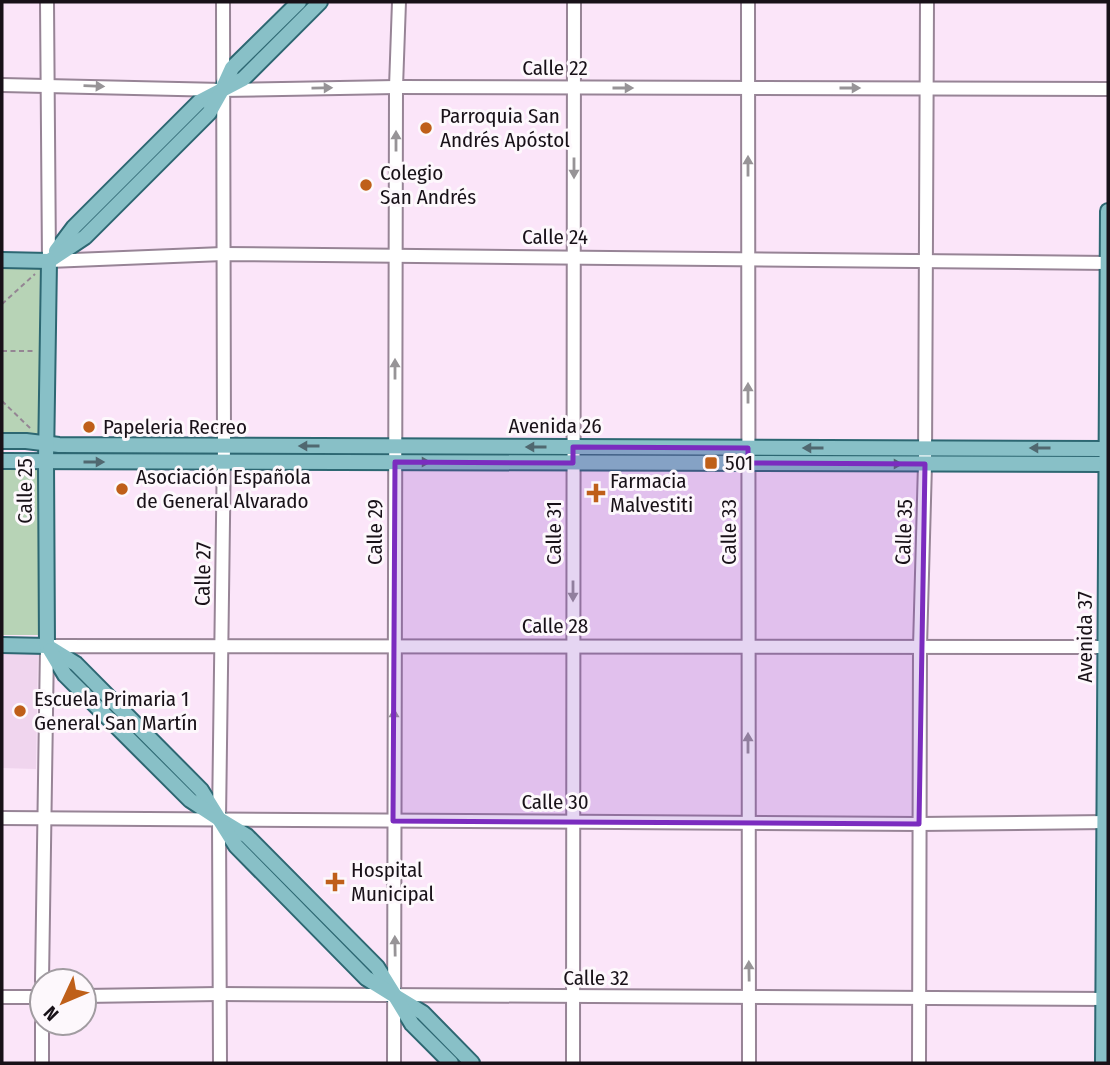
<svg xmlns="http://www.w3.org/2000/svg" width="1110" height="1065" font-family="'Fira Sans Condensed',sans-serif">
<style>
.built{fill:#f0d5ee}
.green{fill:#b7d3b6}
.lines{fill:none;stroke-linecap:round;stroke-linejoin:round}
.minor-casing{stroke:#978496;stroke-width:16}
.major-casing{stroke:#2d6772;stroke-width:18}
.path{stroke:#948593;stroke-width:2;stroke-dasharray:5 3.5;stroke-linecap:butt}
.minor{stroke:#fff;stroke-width:12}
.major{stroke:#88c0c7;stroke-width:14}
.oneway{fill:#979497}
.oneway2{fill:#506870}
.marked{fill:#7b2cbf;fill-opacity:0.2;stroke:#7b2cbf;stroke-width:5;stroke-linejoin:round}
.poi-dot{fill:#bf5f19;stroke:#fdf8fc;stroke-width:2.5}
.labels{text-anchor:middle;stroke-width:6;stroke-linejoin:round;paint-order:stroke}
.street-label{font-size:21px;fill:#181118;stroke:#fdf8fc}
.poi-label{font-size:21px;fill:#181118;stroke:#fdf8fc;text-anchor:start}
</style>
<rect width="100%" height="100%" fill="#fbe5f9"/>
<path class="built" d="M2,652l36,1 -2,116 -34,-1z"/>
<g class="green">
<path d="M2,267h38l-1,167h-37z"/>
<path d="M2,468h37l-1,167h-36z"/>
</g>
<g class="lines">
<g class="minor-casing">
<g id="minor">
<path d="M47,2l2,259 174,-7 885,9"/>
<path d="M748,2l1,1061"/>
<path d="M2,85l220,5 174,-3 712,2"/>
<path d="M2,818l917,6 189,-2"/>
<path d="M42,981l5,-335 1061,1"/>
<path d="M84,996l135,-2 889,5"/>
<path d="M2,997h40"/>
<path d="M42,1063v-40"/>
<path d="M220,1063l-1,-244 5,-373 -1,-444"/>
<path d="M394,1063l2,-976 3,-85"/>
<path d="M573,1063l1,-1061"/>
<path d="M919,1063l1,-416 5,-183 2,-462"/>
</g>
</g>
<g class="major-casing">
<g id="major">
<path d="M56,251l18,-24 125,-125 23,-12 10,-22 67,-66"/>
<path d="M2,260l47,1"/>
<path d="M49,261l36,-24 124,-124 13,-23 21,-11 77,-77"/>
<path d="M2,441h24l33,4 1049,4"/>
<path d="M2,461l1106,3"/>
<path d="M2,645l45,1"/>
<path d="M47,646l29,18 125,126 18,29 28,17 130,131 18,29 28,17 49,50"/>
<path d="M47,646l-1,-185 3,-200"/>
<path d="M50,650l15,25 125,125 29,19 17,27 130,132 29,18 17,28 39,39"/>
<path d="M1103,1063l5,-852"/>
</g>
</g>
<g class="path">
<path d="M2,304l33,-30"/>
<path d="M2,351h34"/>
<path d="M2,401l29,28"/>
</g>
<use href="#minor" class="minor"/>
<use href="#major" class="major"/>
</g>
<defs><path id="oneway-solid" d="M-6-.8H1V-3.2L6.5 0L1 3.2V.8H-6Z" transform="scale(1.75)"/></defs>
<g class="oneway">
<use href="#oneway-solid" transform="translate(94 86) rotate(2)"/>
<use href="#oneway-solid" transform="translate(322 88) rotate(-1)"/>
<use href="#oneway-solid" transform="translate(623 88)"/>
<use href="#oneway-solid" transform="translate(850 88)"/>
<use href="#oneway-solid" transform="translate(396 141) rotate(-90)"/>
<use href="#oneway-solid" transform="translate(748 166) rotate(-90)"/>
<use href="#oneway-solid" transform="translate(574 168) rotate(90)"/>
<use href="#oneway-solid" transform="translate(395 369) rotate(-90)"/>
<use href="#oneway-solid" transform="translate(748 393) rotate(-90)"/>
<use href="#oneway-solid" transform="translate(573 591) rotate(90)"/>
<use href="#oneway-solid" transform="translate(394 719) rotate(-90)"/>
<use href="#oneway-solid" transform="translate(748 743) rotate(-90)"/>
<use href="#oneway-solid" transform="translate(395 946) rotate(-91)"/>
<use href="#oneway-solid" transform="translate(749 971) rotate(-91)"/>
</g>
<g class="oneway2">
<use href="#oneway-solid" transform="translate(309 446) rotate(-180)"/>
<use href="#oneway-solid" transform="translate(536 447) rotate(-180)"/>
<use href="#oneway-solid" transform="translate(813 448) rotate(-180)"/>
<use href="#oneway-solid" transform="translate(1040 448) rotate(-180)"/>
<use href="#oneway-solid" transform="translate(94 462)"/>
<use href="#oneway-solid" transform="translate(420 462)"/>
<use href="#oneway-solid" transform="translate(892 464)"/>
</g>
<path class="marked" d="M573,447l175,1v15l177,1 -6,360 -526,-3 2,-359 178,1z"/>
<g class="poi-dot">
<circle cx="426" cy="128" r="7"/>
<circle cx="366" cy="185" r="7"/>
<circle cx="89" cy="427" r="7"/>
<rect x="704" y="456" width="14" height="14" rx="3.5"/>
<circle cx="122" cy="489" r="7"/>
<path d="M592.5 482.5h7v7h7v7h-7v7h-7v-7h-7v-7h7z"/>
<circle cx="20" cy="711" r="7"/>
<path d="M331.5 871.5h7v7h7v7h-7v7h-7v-7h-7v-7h7z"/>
</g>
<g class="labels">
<g class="street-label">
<text x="555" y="75">Calle 22</text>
<text x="555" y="244">Calle 24</text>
<text x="555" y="433">Avenida 26</text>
<text transform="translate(25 491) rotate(-90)" y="7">Calle 25</text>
<text transform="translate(375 532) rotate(-90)" y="7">Calle 29</text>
<text transform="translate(729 532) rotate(-90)" y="7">Calle 33</text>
<text transform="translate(904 532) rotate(-88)" y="7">Calle 35</text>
<text transform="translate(554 533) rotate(-90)" y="7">Calle 31</text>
<text transform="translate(203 574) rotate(-89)" y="7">Calle 27</text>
<text x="555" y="633">Calle 28</text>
<text transform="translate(1085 637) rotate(-90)" y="7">Avenida 37</text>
<text x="555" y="809">Calle 30</text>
<text x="596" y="985">Calle 32</text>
</g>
<g class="poi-label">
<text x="440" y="123">Parroquia San<tspan x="440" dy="24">Andrés Apóstol</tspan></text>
<text x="380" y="180">Colegio<tspan x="380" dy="24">San Andrés</tspan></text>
<text x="103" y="434">Papeleria Recreo</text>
<text x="725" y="470">501</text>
<text x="136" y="484">Asociación Española<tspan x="136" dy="24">de General Alvarado</tspan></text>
<text x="610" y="488">Farmacia<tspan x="610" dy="24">Malvestiti</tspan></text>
<text x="34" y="706">Escuela Primaria 1<tspan x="34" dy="24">General San Martín</tspan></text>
<text x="351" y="877">Hospital<tspan x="351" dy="24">Municipal</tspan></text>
</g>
</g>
<rect width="1110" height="1065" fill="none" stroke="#181118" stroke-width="7"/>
<g transform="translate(63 1002) rotate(226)"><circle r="33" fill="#fdf8fc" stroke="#a19ca1" stroke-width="2"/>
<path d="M0-5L12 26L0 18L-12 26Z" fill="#bf5f19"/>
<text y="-10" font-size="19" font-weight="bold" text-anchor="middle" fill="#181118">N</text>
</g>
</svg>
